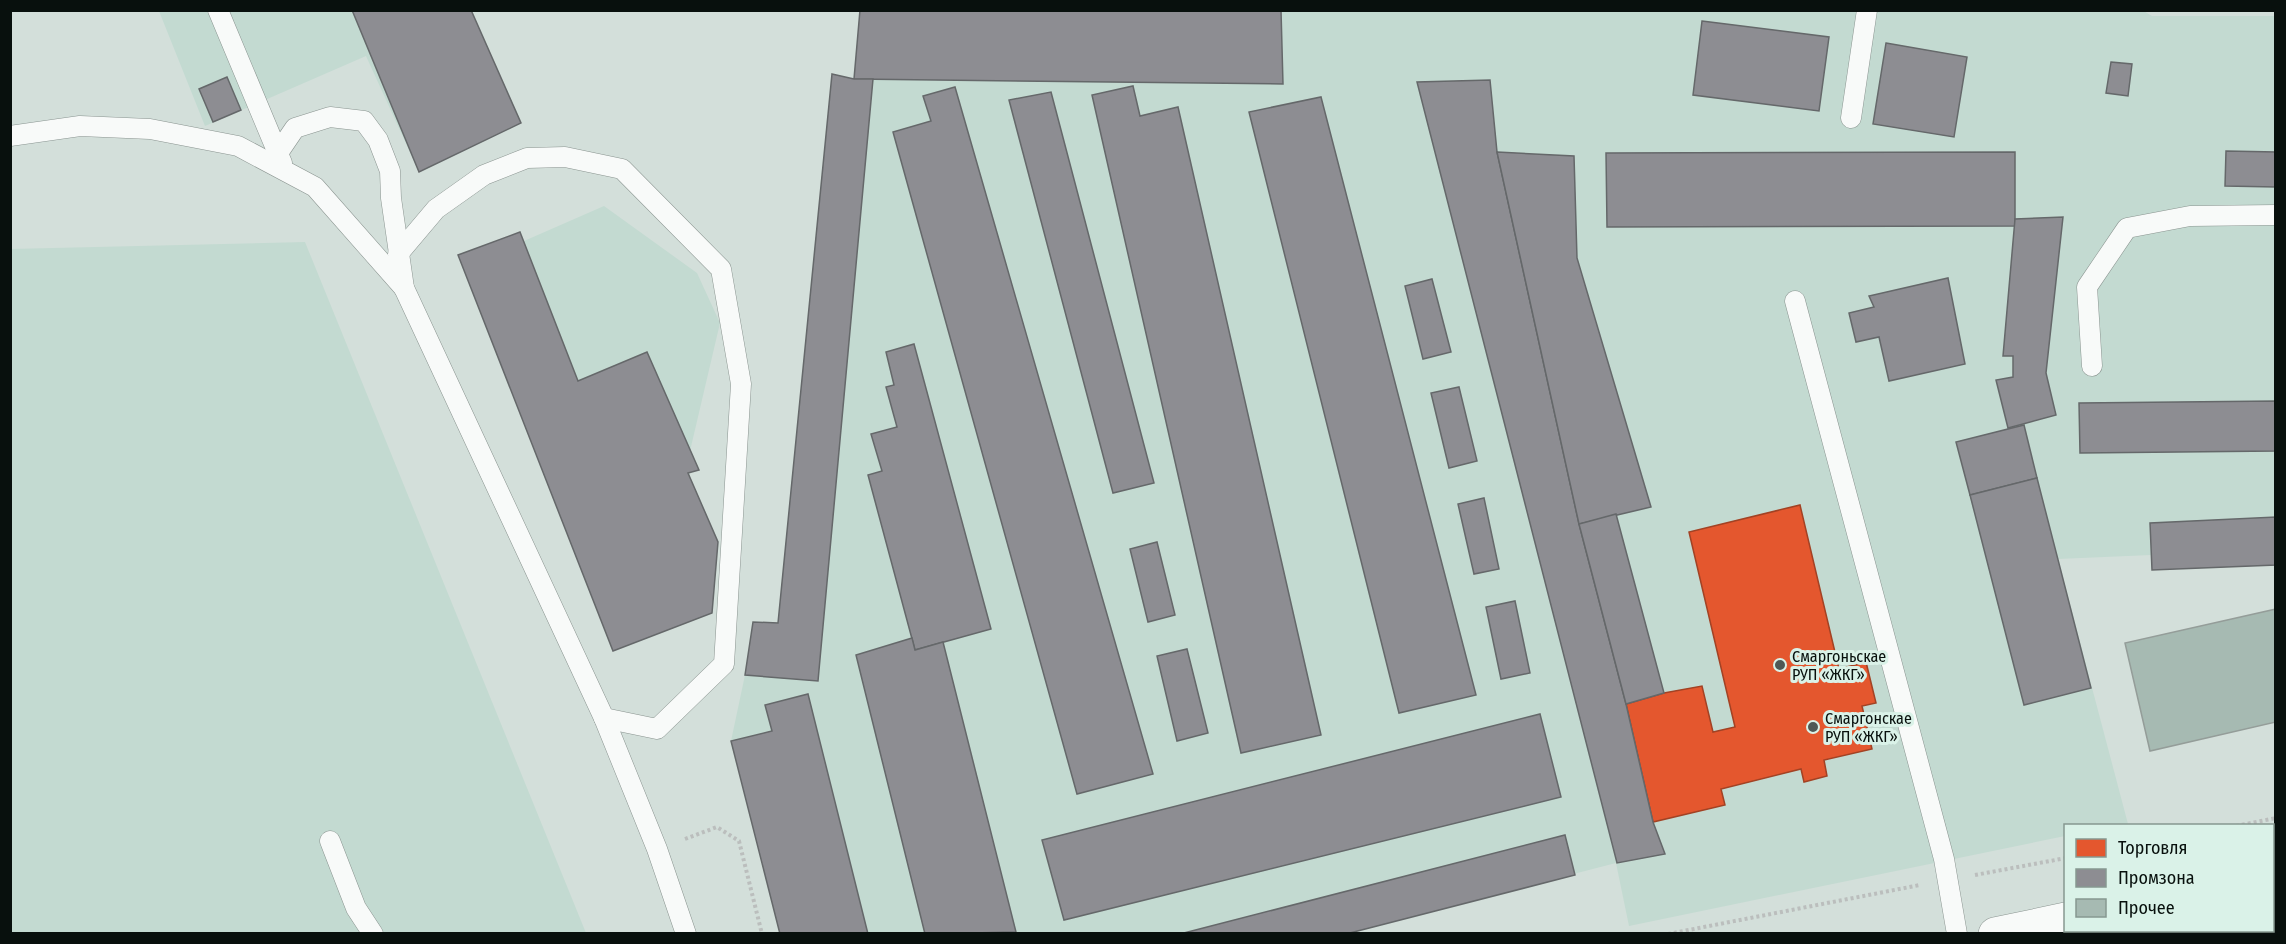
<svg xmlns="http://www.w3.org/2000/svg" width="2286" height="944" font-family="'Fira Sans Condensed',sans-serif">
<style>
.built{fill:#c3dad1}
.shops{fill:#e4572e;stroke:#a24224;stroke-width:1.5}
.industry{fill:#8d8d92;stroke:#65686a;stroke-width:1.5}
.building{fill:#a6bab2;stroke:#949d99;stroke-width:1.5}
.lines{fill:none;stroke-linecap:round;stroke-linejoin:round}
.lane-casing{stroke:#8a9490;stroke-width:21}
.secondary-casing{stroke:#8a9490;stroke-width:34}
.path{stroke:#bbbebd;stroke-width:4;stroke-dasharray:3 3;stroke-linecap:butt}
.lane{stroke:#f8faf9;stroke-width:20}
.secondary{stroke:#f8faf9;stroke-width:33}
.poi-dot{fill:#4f5855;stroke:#daf2e8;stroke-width:2}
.labels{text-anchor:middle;stroke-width:6;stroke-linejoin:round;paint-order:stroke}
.poi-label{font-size:16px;fill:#08100d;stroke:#daf2e8;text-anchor:start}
</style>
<rect width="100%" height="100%" fill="#d3dfda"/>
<g class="built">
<path d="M2142,10l10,6h123v549l-123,5 -1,-15 -93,4 70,265 -10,2h-52l-1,10 -436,90 -13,-63 -270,70h-566l-49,-192 14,-66 8,-53 25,1 54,-549 22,5 6,-68z"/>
<path d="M159,11h312l50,112 -102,49 -53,-116 -161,70z"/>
<path d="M604,206l93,67 23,50 -30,128 9,19 -11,4 29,76 -5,63 -99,38 -155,-396 62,-23 4,9z"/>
<path d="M305,242l281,691h-575l-1,-684z"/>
</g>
<path class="shops" d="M1800,505l39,164 27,-7 10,41 -14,3 10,43 -48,11 3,16 -23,6 -3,-13 -80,20 4,16 -72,17 -27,-118 38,-11 38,-7 11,46 22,-5 -46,-195z"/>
<g class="industry">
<path d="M352,10h119l50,113 -102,49z"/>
<path d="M860,10h421l2,74 -429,-5z"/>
<path d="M1702,21l127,16 -10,74 -126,-16z"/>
<path d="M1886,43l81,14 -13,80 -81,-13z"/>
<path d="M2111,62l21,2 -4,32 -22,-3z"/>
<path d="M832,74l22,5h19l-55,602 -73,-6 8,-53 25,1z"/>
<path d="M227,77l14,33 -28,12 -14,-33z"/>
<path d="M1490,80l7,72 82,372 47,180 27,118 12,32 -48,9 -200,-781z"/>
<path d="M1133,86l7,30 38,-9 143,628 -80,18 -149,-658z"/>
<path d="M955,87l198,687 -76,20 -184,-662 38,-11 -8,-25z"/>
<path d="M1051,92l103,391 -41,10 -104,-393z"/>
<path d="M1321,97l155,598 -77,18 -150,-601z"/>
<path d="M2226,151l50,1v35l-51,-1z"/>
<path d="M1497,152l77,4 3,102 74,249 -72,17z"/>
<path d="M2015,152v74l-408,1 -1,-74z"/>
<path d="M2063,217l-17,156 10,42 -48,13 -12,-48 17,-3v-21h-10l12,-137z"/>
<path d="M520,232l58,149 69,-29 52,118 -11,3 30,69 -6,71 -99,38 -155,-396z"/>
<path d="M1948,278l17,86 -76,17 -10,-44 -23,5 -7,-29 25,-6 -5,-11z"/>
<path d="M1432,279l19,73 -28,7 -18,-73z"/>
<path d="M914,344l77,285 -76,21 -47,-175 14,-4 -11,-37 26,-7 -11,-40 8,-2 -8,-33z"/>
<path d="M1459,387l18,74 -28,7 -18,-75z"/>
<path d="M2276,401v50l-196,2 -1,-50z"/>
<path d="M2024,425l13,53 -67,17 -14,-53z"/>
<path d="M2037,478l54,210 -67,17 -54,-210z"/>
<path d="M1484,498l15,71 -25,5 -16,-70z"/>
<path d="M1616,514l48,179 -38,11 -47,-180z"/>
<path d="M2276,517v48l-124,5 -2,-47z"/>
<path d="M1157,542l18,73 -27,7 -18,-73z"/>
<path d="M1515,601l15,72 -29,6 -15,-72z"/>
<path d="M912,638l3,12 28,-8 73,290 -91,2 -69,-279z"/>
<path d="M1187,649l21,84 -31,8 -20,-85z"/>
<path d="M808,694l60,240h-88l-49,-193 41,-10 -7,-26z"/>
<path d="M1540,714l21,83 -497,123 -22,-80z"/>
<path d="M1565,835l10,40 -229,59h-166z"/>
</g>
<path class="building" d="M2276,609v113l-126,29 -25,-108z"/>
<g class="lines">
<g class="lane-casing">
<g id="lane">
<path d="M218,10l64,153"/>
<path d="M1851,118l16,-108"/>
<path d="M10,136l70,-10 70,3 88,17 77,41 89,101"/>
<path d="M278,153l17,-25 35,-11 34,4 14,19 12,31 1,27 13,90 200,430 53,131 29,85"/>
<path d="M398,254l38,-45 48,-34 43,-17 38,-1 57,12 99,100 20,115 -17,280 -67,65 -53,-11"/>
<path d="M1795,301l149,558 13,75"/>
<path d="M2092,366l-5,-79 40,-59 63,-12 86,-1"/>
<path d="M330,841l26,67 17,26"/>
<path d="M2163,930v4"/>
</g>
</g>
<g class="secondary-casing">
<g id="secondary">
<path d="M2272,880h4"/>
<path d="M1995,934l71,-15"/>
</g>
</g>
<g class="path">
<path d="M2236,826l40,-8"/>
<path d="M685,839l32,-12 22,14 23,93"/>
<path d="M1975,875l91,-17"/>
<path d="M1668,934l252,-49"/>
</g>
<use href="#lane" class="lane"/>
<use href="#secondary" class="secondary"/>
</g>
<g class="poi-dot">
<circle cx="1780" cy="665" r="6"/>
<circle cx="1813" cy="727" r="6"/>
</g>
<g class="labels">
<g class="poi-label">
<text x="1792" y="662">Смаргоньскае<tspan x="1792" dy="18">РУП «ЖКГ»</tspan></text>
<text x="1825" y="724">Смаргонскае<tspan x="1825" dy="18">РУП «ЖКГ»</tspan></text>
</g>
</g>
<rect width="2286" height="944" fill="none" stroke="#08100d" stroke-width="24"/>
<rect x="2064" y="824" width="210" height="108" fill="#daf2e8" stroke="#869890" stroke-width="1.5"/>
<rect x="2076" y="839" width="30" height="18" fill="#e4572e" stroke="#869890" stroke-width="1.5"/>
<text x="2118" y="854" font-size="18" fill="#08100d">Торговля</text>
<rect x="2076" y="869" width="30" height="18" fill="#8d8d92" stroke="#869890" stroke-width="1.5"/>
<text x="2118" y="884" font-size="18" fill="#08100d">Промзона</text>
<rect x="2076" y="899" width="30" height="18" fill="#a6bab2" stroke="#869890" stroke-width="1.5"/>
<text x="2118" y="914" font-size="18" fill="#08100d">Прочее</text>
</svg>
